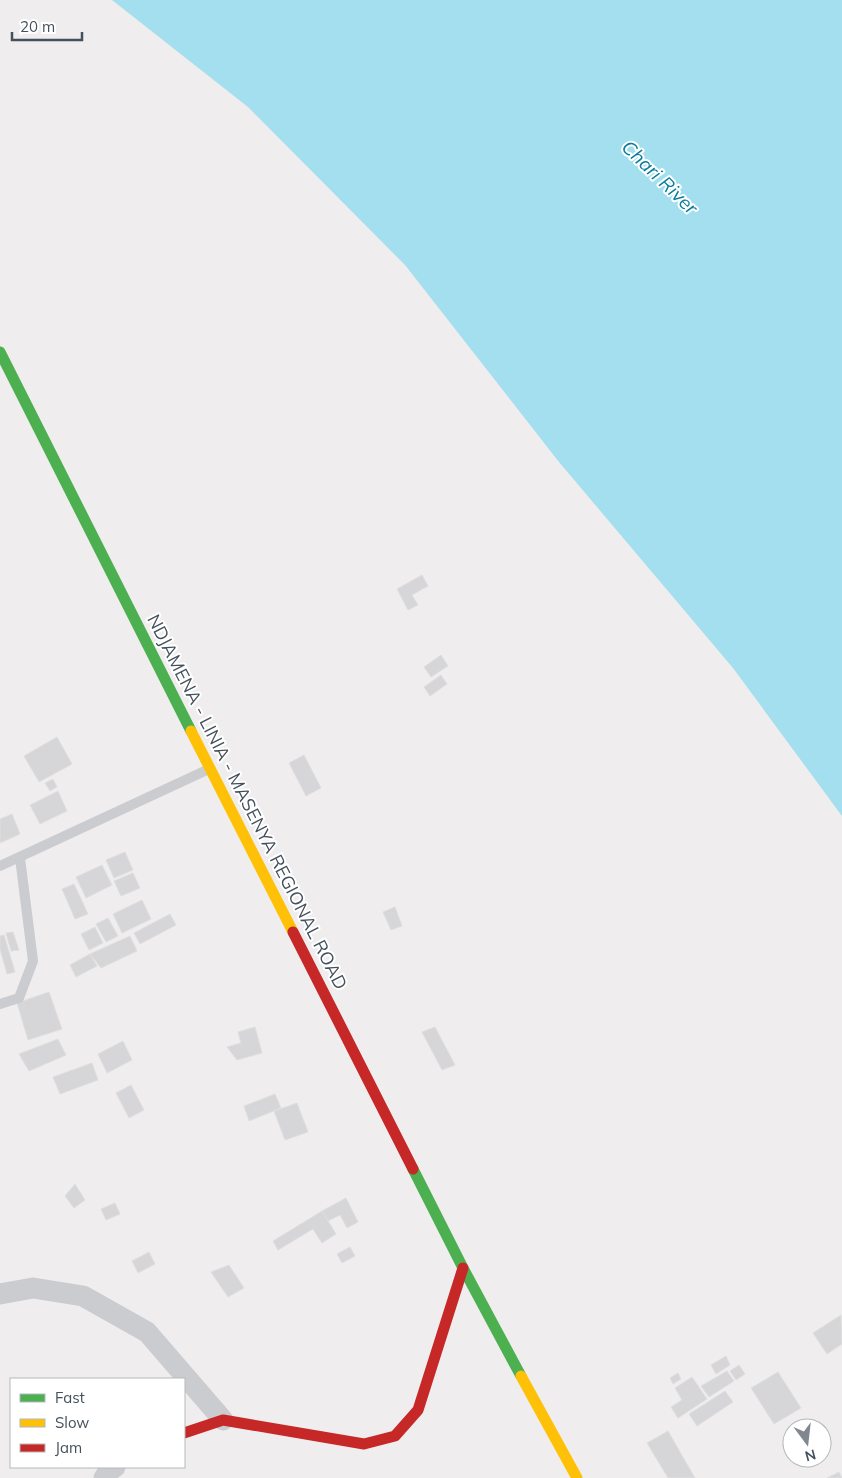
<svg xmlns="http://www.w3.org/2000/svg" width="842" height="1478" font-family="Mulish,sans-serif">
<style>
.water{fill:#a3dfee}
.building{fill:#d6d5d7;stroke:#e0dfe0}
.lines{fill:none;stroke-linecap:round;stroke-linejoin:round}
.lane{stroke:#cacccf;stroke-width:10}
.street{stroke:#cacccf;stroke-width:21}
.fast{stroke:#4caf50;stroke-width:11}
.slow{stroke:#ffc107;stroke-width:11}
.jam{stroke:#c62828;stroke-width:11}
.labels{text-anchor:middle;stroke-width:4;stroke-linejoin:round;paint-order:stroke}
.street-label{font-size:18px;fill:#44505b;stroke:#fff}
.water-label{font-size:19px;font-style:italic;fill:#077d9c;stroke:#fff}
</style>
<rect width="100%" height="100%" fill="#efeded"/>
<path class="water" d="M112,0h730v816l-109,-148 -174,-206 -154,-197 -157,-158z"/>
<g class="building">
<path d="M422,575l6,11 -16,9 6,10 -10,5 -11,-21z"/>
<path d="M441,655l7,11 -17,11 -7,-10z"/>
<path d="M441,675l6,9 -17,12 -6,-9z"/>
<path d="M57,737l15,27 -33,18 -15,-26z"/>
<path d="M304,755l17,33 -15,8 -17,-33z"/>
<path d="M53,779l4,8 -7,4 -5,-8z"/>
<path d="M58,791l9,20 -27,13 -10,-19z"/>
<path d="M12,814l8,20 -20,9v-24z"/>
<path d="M125,852l8,18 -19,8 -8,-18z"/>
<path d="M102,865l10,20 -26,13 -10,-21z"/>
<path d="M133,873l7,15 -19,8 -7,-15z"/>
<path d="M74,884l14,30 -13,5 -13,-30z"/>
<path d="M142,900l9,19 -29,14 -9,-19z"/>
<path d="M395,907l7,19 -11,4 -8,-18z"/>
<path d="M170,914l6,11 -36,19 -6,-11z"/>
<path d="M108,918l10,18 -12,6 -10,-18z"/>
<path d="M95,927l8,16 -14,7 -8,-16z"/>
<path d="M13,932l6,18 -8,1 -5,-18z"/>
<path d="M4,935l11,37 -8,2 -7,-25v-13z"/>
<path d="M130,936l7,15 -36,17 -11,-14z"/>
<path d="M90,954l7,12 -21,11 -6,-12z"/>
<path d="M49,992l13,37 -34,11 -11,-37z"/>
<path d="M255,1027l7,26 -25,7 -10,-13 14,-4 -3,-11z"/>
<path d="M435,1027l20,38 -13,5 -20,-38z"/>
<path d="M58,1039l8,16 -37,16 -10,-17z"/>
<path d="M123,1041l9,19 -25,13 -9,-19z"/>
<path d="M92,1063l6,17 -38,14 -7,-17z"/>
<path d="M131,1085l13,25 -15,8 -13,-25z"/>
<path d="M275,1094l6,14 -32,13 -5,-15z"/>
<path d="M297,1103l11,29 -23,8 -11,-29z"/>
<path d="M75,1184l10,16 -11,8 -9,-12z"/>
<path d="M346,1198l12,24 -11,6 -7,-13 -12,6 -6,-10z"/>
<path d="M115,1203l5,11 -14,6 -5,-11z"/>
<path d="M322,1211l14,23 -14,9 -9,-14 -35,21 -5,-9z"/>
<path d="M350,1247l5,9 -13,7 -5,-9z"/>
<path d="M149,1252l6,12 -17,9 -6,-12z"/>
<path d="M229,1265l15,23 -16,9 -17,-25z"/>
<path d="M841,1315l1,29 -15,10 -14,-21z"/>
<path d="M726,1356l4,9 -14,9 -5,-9z"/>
<path d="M739,1365l6,9 -9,6 -6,-9z"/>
<path d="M727,1371l7,10 -25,16 -8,-11z"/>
<path d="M778,1372l23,36 -27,16 -23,-36z"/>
<path d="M678,1373l3,6 -8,5 -3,-6z"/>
<path d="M692,1377l15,22 -29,19 -7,-11 11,-7 -7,-12z"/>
<path d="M725,1391l8,11 -36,24 -8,-12z"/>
<path d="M668,1431l27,47h-27l-21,-35z"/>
<path d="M839,1472l3,6h-15z"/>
</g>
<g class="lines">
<g class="lane">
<path d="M0,866l209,-97"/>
<path d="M0,1004l19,-6 14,-37 -13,-103"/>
</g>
<g class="street">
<path d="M0,1294l33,-6 50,8 64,36 76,88"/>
<path d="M104,1478l4,-6 7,-5"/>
</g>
<g class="fast">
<path d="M0,352l191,379"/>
<path d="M413,1169l50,99 58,108"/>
</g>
<g class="slow">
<path d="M191,731l102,201"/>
<path d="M521,1376l56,102"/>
</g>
<g class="jam">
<path d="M293,932l120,237"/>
<path d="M184,1433l39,-13 141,24 31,-8 23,-26 45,-142"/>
</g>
</g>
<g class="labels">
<g class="street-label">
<text transform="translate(247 802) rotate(63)" y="6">NDJAMENA - LINIA - MASENYA REGIONAL ROAD</text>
</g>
<g class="water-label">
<text transform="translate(660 177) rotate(44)" y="7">Chari River</text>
</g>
</g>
<rect x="10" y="1378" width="175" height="90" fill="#ffffff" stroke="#b4b9bd"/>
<rect x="20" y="1394" width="25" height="8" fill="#4caf50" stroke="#b4b9bd"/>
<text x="55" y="1403" font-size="15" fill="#44505b">Fast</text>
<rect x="20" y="1419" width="25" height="8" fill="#ffc107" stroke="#b4b9bd"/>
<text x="55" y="1428" font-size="15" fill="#44505b">Slow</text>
<rect x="20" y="1444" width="25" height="8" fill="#c62828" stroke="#b4b9bd"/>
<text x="55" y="1453" font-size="15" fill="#44505b">Jam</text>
<g transform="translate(807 1443) rotate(165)"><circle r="24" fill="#ffffff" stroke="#b4b9bd"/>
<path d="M0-4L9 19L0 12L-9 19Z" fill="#80878e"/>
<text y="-8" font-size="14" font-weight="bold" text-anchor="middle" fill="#44505b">N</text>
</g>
<path d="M12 32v8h70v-8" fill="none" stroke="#44505b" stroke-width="2.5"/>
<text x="20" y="32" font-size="15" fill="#44505b" stroke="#ffffff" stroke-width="4" paint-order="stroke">20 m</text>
</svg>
